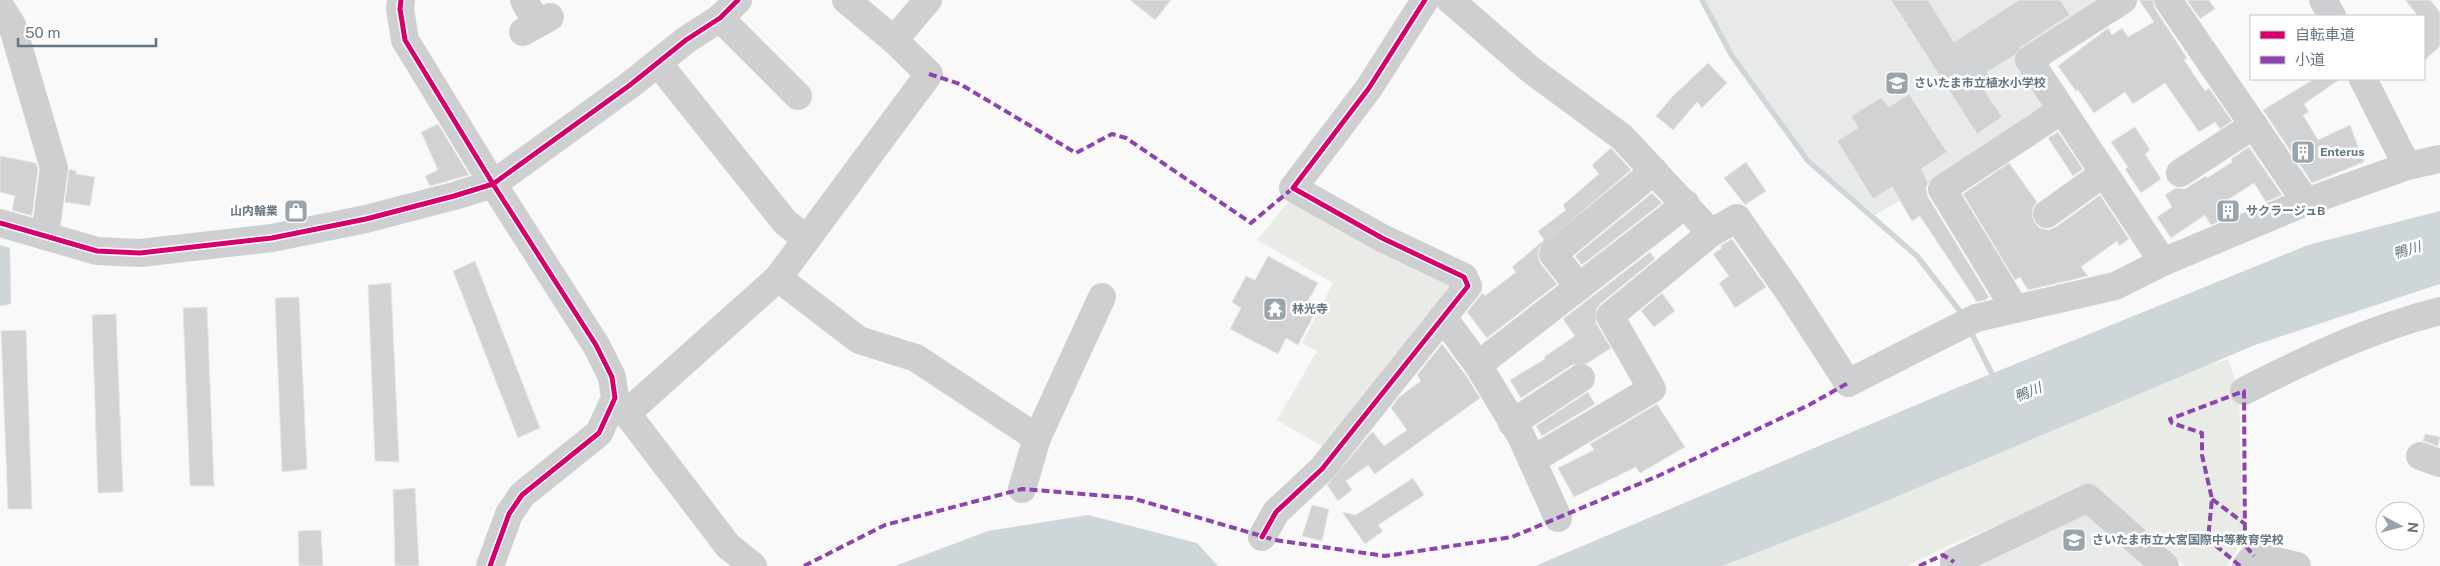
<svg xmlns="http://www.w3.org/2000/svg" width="2440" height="566" font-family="'Public Sans','Noto Sans JP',sans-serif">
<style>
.built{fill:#e8e9e9}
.green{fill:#e8ebe6}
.water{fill:#ced6d9}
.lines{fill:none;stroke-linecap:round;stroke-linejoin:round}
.stream{stroke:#ced6d9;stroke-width:5.5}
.building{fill:#d0d2d3;stroke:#e8e8e8}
.minor{stroke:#cecfd0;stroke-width:28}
.quiet{stroke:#8e44ad;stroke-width:4;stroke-dasharray:8 4;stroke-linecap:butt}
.cycleway-casing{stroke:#fff;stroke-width:8}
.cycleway{stroke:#d6006c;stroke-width:5}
.labels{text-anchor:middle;stroke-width:5;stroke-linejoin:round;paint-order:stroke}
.poi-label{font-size:12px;font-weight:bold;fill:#657683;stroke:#fff;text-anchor:start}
.water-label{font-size:14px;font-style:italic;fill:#60757c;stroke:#fff}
</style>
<rect width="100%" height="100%" fill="#f9f9f9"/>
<g class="built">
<path d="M1705,0h396l-76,58 31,50 -181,107 -67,-57 -75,-104z"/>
<path d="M2087,514l63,52h-176z"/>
</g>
<g class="green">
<path d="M1293,196l163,88 -126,167 -53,-31 40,-69 -15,-8 31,-60 -76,-43z"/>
<path d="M2228,359l11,33 4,147 -16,27h-42l-91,-81 -146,61 -40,20h-196l342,-155z"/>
</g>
<g class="water">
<path d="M2440,211v73l-185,61 -414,175 -119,46h-187l419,-177 354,-144z"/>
<path d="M0,245l10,3 1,56 -11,2z"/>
<path d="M1088,515l109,28 21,23h-323l93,-35z"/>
</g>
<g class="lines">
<g class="stream">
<path d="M1702,0l30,56 76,105 109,95 46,59"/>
<path d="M1970,330l25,50"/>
</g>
</g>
<g class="building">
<path d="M1130,0h41l-16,20z"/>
<path d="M1891,0h37l26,42 65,-42h41l10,15 -49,32 -6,8 -28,17 5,7 -11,6 21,32 -25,17z"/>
<path d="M2139,0h14l2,9 32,49 -3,2 21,31 4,-3 23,33 -12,8 -5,-7 -16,10 -34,-49 -32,21 -8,-12 -31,21 -16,-23 -2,1 -18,-25 50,-38 4,7 10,-7 6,9 26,-15z"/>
<path d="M2187,0h22l6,9 -15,10z"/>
<path d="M2405,0h25l10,12v34l-16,15v-45h-6z"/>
<path d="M1708,63l19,20 -25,25 -5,-6 -24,28 -17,-14 17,-20z"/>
<path d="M2314,79h26l-36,25 5,8 -6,3 15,25 32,-15 14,37 -52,21 -49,-73z"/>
<path d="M1909,94l38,58 -26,17 7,13 -2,7 2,8 61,100 -4,3 -8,2 -57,-86 -8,5 -20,-34 -19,12 -36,-58 21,-13 -7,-12 30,-18 8,9z"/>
<path d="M438,124l31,51 -39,11 -5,-10 13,-6 -17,-38z"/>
<path d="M2135,127l15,23 -5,4 16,25 -20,14 -16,-24 3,-2 -17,-25z"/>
<path d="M2058,132l25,37 -10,7 -25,-38z"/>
<path d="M2249,147l33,48 -16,7 -12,-19 -25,16 9,14 -27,12 -6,-10 -34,23 -14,-21 15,-10 -7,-12 11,-7 9,1 21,-13 1,2 25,-16 -1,-3z"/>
<path d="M1611,148l20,22 -92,78 -1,8 2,7 17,21 -70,54 -20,-26 13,-16 3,-3 2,3 31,-24 -4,-5 32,-27 -6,-9 28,-21 -3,-5 36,-31 -7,-9z"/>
<path d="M0,156l36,7 2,6 -6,47 -20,-6 3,-14 -15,-4z"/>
<path d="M1746,162l20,29 -21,14 -21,-27z"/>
<path d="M2009,163l28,39 -4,6 -1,8 3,7 5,5 8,2 8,-3 44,-32 29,44 -10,7 -2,-5 -36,26 7,9 -60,14 -8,-13 -5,3 -52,-86z"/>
<path d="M69,169l7,2v3l19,3 -5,29 -25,-4z"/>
<path d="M1652,193l10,10 -80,62 -7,-9z"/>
<path d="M1732,239l34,48 -31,21 -16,-25 10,-7 -16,-22 9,-6 -2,-2z"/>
<path d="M1650,252l5,7 -55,45 -4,6v13l15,25 -25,16 -14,1 -51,33 -11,-18 35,-21 -1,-2 31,-21 -12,-17z"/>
<path d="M1268,256l50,27 -10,18 10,6 -20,38 -12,-7 -8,16 -48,-25 11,-21 -9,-6 14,-26 9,4z"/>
<path d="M475,261l65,167 -22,10 -65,-167z"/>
<path d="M391,283l8,179 -24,-1 -7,-176z"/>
<path d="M1662,293l13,18 -21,16 -13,-16z"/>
<path d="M299,297l8,172 -25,3 -7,-174z"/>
<path d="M207,307l7,179h-24l-7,-178z"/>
<path d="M116,314l7,178 -25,1 -6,-178z"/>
<path d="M26,330l6,179h-24l-7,-178z"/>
<path d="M1442,344l23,30 15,24 -105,76 -7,-9 -22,16 6,9 -14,11 -11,-16 42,-50 4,-3 11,14 23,-16 -16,-22 8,-11 22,-16 -4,-6z"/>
<path d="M1588,392l7,12 -53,32 -6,-10z"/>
<path d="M1657,404l28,43 -45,26 -4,-6 -62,30 -16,-29 36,-18 -4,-6z"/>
<path d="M2425,434l15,3 -2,9 -15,-5z"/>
<path d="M1413,478l11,17 -46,30 5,6 -18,13 -23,-32 14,3z"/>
<path d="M415,488l4,78h-24l-2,-76z"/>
<path d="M1312,505l17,4 -7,32 -20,-5z"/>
<path d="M321,530l2,36h-24l-1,-35z"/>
</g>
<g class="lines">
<g class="minor">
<path d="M401,0l-1,9 5,31 88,144 103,161 16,32 3,21 -16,35 -77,62 -13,19 -19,52"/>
<path d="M524,0l13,24"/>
<path d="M1450,0l81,70 91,67 89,96"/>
<path d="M2123,0l-94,60 134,202"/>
<path d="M2168,0l138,202"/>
<path d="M2323,0l9,16"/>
<path d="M0,6l12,19 42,143 -9,68"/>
<path d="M720,18l78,78"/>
<path d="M523,32l27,-15"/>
<path d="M894,40l34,-40"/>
<path d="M658,63l127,159 21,17"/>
<path d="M2363,79l44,87"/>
<path d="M2180,173l74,-48"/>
<path d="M2047,214l57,-41"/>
<path d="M0,223l97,28 43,2 132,-15 94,-19 88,-23 39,-12 137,-99 56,-45 34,-22 18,-18"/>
<path d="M778,278l81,62 57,18 121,80"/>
<path d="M1579,287l-26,-33 101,-83"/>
<path d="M2015,309l-73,-120 120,-79"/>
<path d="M1443,317l35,48 43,71 37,82"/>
<path d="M1478,365l208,-161"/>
<path d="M2244,391c63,-32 127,-63 196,-80"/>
<path d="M615,398l113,148 25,20"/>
<path d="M628,412l150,-134 151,-204 -35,-34 -48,-40"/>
<path d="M1512,423l69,-45"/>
<path d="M2420,456l20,7"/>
<path d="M1532,460l120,-71 -42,-73 101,-83 26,-15 54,77 57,88 128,-65 139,-32 48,-24 143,-60 101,-36 33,-7"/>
<path d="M1022,489l15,-51 65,-141"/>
<path d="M1262,537l14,-25 46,-43 146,-183 -4,-9 -82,-39 -89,-50 76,-100 56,-88"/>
<path d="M1955,566l-1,-4 134,-64 77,68"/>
<path d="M2246,566l8,-10 43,10"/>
</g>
<g class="quiet">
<path d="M929,74l31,10 116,69 36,-19 14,4 125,85 42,-35"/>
<path d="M2212,499l33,25"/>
<path d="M804,566l81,-41 137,-36 110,9 143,42 110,16 127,-19 146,-61 151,-71 39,-22"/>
<path d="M1919,566l24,-11 11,7"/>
<path d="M2240,566l-32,-27 4,-40 -10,-44v-22l-30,-10 -2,-4 74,-28 1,154 9,11"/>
</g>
<g class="cycleway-casing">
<g id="cycleway">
<path d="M401,0l-1,9 5,31 88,144 103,161 16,32 3,21 -16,35 -77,62 -13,19 -19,52"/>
<path d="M0,223l97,28 43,2 132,-15 94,-19 88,-23 39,-12 137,-99 56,-45 34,-22 18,-18"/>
<path d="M1262,537l14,-25 46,-43 146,-183 -4,-9 -82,-39 -89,-50 76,-100 56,-88"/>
</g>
</g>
<use href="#cycleway" class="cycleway"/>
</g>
<defs>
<g id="school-square" transform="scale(1.25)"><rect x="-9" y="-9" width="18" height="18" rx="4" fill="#99a4ac" stroke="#fff"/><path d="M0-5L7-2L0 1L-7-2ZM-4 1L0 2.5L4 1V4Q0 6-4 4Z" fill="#fff"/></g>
<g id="building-square" transform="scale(1.25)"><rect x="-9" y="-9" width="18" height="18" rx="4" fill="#99a4ac" stroke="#fff"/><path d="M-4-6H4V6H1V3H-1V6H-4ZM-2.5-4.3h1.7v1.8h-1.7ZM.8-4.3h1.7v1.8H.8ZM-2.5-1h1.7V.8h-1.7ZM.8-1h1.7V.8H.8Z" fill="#fff"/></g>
<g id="shop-square" transform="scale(1.25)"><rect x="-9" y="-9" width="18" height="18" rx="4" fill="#99a4ac" stroke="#fff"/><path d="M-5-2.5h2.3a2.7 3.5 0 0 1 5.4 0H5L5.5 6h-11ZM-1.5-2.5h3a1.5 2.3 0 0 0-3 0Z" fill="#fff"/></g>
<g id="temple-square" transform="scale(1.25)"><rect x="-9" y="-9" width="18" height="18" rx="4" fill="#99a4ac" stroke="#fff"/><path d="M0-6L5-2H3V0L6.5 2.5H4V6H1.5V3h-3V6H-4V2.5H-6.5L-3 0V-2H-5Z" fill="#fff"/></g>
</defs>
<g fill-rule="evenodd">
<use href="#school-square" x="1897" y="83"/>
<use href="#building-square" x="2303" y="152"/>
<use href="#shop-square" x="296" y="211"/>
<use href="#building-square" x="2228" y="211"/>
<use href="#temple-square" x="1275" y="309"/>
<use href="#school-square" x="2074" y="540"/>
</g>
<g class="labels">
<g class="poi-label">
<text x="1914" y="87">さいたま市立植水小学校</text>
<text x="2320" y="156">Enterus</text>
<text x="278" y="215" text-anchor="end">山内輪業</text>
<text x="2246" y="215">サクラージュB</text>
<text x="1292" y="313">林光寺</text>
<text x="2092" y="544">さいたま市立大宮国際中等教育学校</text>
</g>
<g class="water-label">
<text transform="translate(2407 250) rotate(-17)" y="5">鴨川</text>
<text transform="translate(2028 392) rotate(-22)" y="5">鴨川</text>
</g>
</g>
<rect x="2250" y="15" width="175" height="65" fill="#ffffff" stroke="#c1c8cd"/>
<rect x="2260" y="31" width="25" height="8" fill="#d6006c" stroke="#c1c8cd"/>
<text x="2295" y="40" font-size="15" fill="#657683">自転車道</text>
<rect x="2260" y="56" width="25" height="8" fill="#8e44ad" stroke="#c1c8cd"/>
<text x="2295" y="65" font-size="15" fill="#657683">小道</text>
<g transform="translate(2400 526) rotate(96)"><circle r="24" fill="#ffffff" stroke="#c1c8cd"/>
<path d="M0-4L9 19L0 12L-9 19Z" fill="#99a4ac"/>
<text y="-8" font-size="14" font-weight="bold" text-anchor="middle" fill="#657683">N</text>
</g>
<path d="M18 38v8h138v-8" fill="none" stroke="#657683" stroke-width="2.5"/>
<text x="25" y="38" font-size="15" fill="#657683" stroke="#ffffff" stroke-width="4" paint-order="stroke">50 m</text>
</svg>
